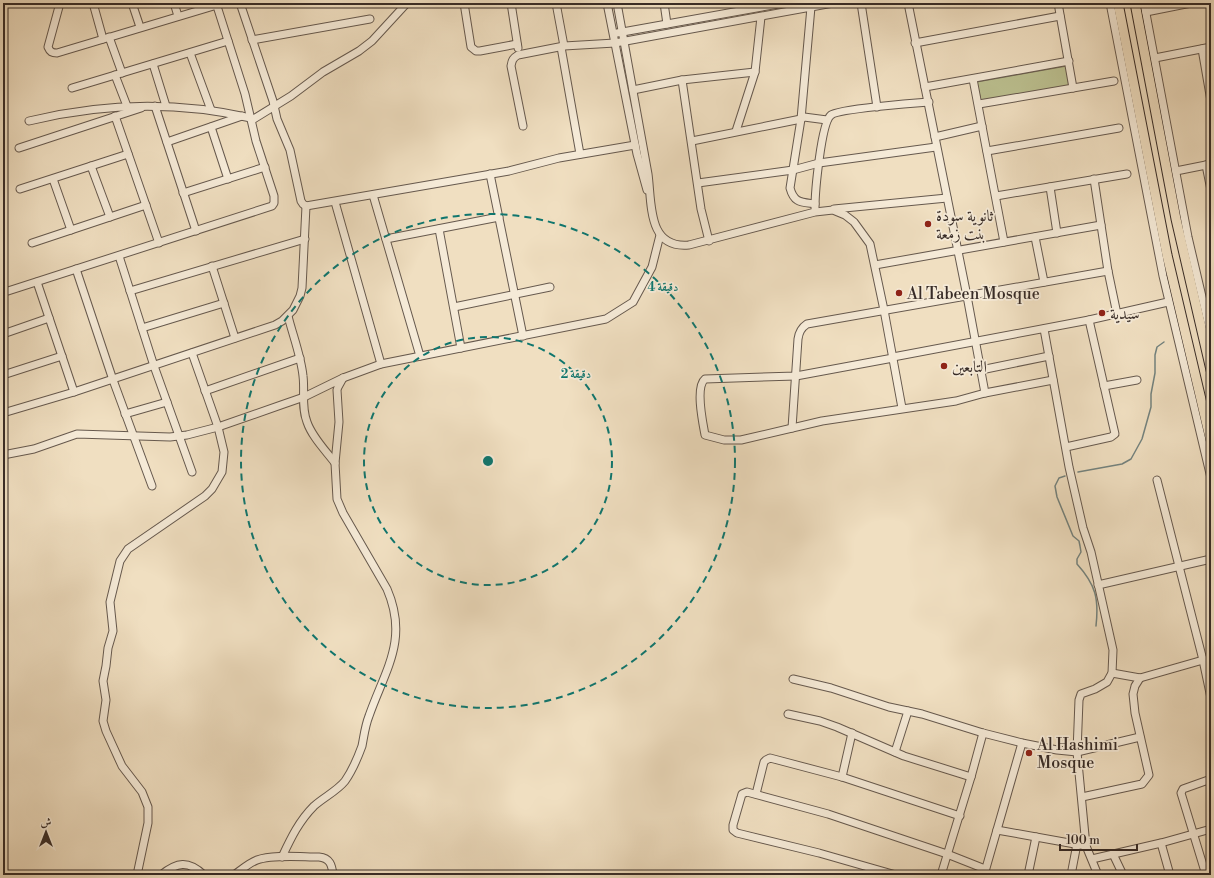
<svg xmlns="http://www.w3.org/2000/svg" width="1214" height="878" font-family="'Libre Bodoni',Amiri,serif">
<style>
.green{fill:#bcc191;stroke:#7a765c}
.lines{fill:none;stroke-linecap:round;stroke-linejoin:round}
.stream{stroke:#73827e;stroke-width:1.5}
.minor-casing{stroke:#66594e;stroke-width:9}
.major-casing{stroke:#382c27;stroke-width:11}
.minor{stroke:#f5ead7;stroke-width:7}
.major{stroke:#f0dfc1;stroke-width:9}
.ring{fill:none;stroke:#0f766e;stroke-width:2;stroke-dasharray:7 5}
.poi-dot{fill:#8f2418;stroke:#f5ead7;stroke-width:1.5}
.labels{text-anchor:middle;stroke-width:3.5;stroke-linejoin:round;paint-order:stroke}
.poi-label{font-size:16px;fill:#382c27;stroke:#f5ead7;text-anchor:start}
.centre{fill:#0f766e;stroke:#f5ead7;stroke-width:2}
.ring-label{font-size:12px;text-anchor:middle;font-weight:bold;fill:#0f766e;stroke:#f5ead7;stroke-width:3.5;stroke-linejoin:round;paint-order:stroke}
</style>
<rect width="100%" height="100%" fill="#f0dfc1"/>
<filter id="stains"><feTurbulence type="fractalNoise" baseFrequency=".005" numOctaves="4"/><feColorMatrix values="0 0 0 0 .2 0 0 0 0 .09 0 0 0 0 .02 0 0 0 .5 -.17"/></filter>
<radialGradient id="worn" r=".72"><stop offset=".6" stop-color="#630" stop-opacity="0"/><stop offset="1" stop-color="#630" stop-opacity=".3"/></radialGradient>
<path class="green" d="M1067,66l3,20 -89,15 -4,-19z"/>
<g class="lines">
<g class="stream">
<path d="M1078,472l44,-8 9,-5 11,-20 9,-32v-13l4,-21v-18l2,-8 7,-5"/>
<path d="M1065,476l-6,2 -4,8 2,11 16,39 6,5 1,5 1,6 -4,7v5c19,21 22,35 19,62"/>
</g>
<g class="minor-casing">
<g id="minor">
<path d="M60,3l-12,44c2,5 4,6 9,6l160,-48"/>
<path d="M93,3l10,36"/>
<path d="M132,3l8,24"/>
<path d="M174,3l4,13"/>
<path d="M240,3l33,98 4,18 13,31 11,51 2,3 3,2 203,-35 50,-13 76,-13"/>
<path d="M464,3l7,44 5,4h4l37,-7"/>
<path d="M511,3l7,45"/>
<path d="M556,3l8,43"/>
<path d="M607,3l30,151 10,36"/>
<path d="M617,3l31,171c4,29 -1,75 41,71l126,-33 18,-2 12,5 9,7 16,22 14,66 18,98"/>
<path d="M664,3l3,21"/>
<path d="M861,3l16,104"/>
<path d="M908,3l59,293 18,97"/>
<path d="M1058,3l15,85"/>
<path d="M1110,3l53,273 48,202"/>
<path d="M1144,3l44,234 23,98"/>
<path d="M811,7l-10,112 -11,69c4,15 11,14 25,16"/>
<path d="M1146,12l45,-9"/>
<path d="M617,33l167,-30"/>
<path d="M109,37l13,36"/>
<path d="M252,40l118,-21"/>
<path d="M915,43l145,-27"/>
<path d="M561,47l19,107"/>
<path d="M1202,49l9,52"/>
<path d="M190,53l21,57"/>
<path d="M1155,58l56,-11"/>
<path d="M153,64l13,42"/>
<path d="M115,75l12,31"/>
<path d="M973,79l31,163"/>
<path d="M682,80l19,129 8,32"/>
<path d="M925,87l144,-26"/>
<path d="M72,88l156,-47"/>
<path d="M633,90l49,-10 73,-8"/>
<path d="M979,104l135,-23"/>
<path d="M155,106l41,125"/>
<path d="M115,116l44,127"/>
<path d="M252,120l39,-24 32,-24 36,-21 13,-10 35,-38"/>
<path d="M29,121c73,-18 148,-20 222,-3"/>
<path d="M523,126l-12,-60c1,-6 2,-8 7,-11l46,-9 51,-3 218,-40"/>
<path d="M211,127l17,52"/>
<path d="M736,131l19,-59 6,-55"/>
<path d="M935,137l47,-11"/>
<path d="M692,141l109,-22 3,-2 23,3"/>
<path d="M167,142l75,-26"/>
<path d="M19,148l122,-40"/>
<path d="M987,151l132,-23"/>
<path d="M1206,165l5,25"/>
<path d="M91,166l19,51"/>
<path d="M1176,171l35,-7"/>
<path d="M490,174l33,162"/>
<path d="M53,179l18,51"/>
<path d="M1094,179l14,92 9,43"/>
<path d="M698,183l95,-13 26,-7 117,-16"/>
<path d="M1050,187l7,46"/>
<path d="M20,189l108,-35"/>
<path d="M183,193l82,-26"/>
<path d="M373,195l47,161"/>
<path d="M996,196l131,-22"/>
<path d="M335,202l46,162"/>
<path d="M815,208c0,-15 6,-85 16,-93 7,-6 83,-12 98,-13"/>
<path d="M834,209l113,-11"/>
<path d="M439,229l22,119"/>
<path d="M1035,237l9,45"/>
<path d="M386,239l113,-22"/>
<path d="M32,243l114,-38"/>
<path d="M119,256l35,110 38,106"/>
<path d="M875,265l226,-40"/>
<path d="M212,266l23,72"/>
<path d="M76,269l37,111 39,106"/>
<path d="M37,282l37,110"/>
<path d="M8,291l264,-85 2,-3v-7l-18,-55 -11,-47 -29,-91"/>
<path d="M130,291l175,-52"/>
<path d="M454,307l96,-20"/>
<path d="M288,316c5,20 13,40 15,60 2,16 -2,31 4,46 5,15 19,29 28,41"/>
<path d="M142,328l82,-25"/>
<path d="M1044,329l25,138 14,61 8,24 22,98 -1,23 -5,9 -12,7 -14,5 -2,6 -2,52 9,94 12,29"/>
<path d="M3,334l46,-16"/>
<path d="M893,357l196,-37 79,-18"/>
<path d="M893,358l-97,18 -91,3c-10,8 -2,45 0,56l19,5h17l81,-19 134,-20 29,-8 68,-13"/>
<path d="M981,370l68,-14"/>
<path d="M3,375l59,-19"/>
<path d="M1104,386l33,-6"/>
<path d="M205,391l95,-33"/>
<path d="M3,413l71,-21 201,-67 7,-4 11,-11 7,-14 2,-8 4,-82"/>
<path d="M125,414l42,-12"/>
<path d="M792,428l6,-89c1,-7 3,-11 9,-15l301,-53"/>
<path d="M1066,447l45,-10 4,-3 -26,-114"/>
<path d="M3,455l31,-6 43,-15 93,3 17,-2 31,-8 63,-22 23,-8 39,-19 38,-14 225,-45 27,-17 19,-35 8,-32"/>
<path d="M1157,480l46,180 8,38"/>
<path d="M1098,585l113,-26"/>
<path d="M1112,673l28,5 63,-18h8"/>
<path d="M793,679l38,9 58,19 33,7 61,19 39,10 35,7 20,2 63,-15"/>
<path d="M788,714l32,7 17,6 67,29 67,21"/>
<path d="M895,752l13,-41"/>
<path d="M842,777l10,-44"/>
<path d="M756,794l8,-32 2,-2 4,-2 72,19 118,39"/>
<path d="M1082,797l60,-13 7,-9 -14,-62 -2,-19 2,-8 5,-8"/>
<path d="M997,830l89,16"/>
<path d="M1161,843l9,32"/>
<path d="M1113,854l10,21"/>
<path d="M282,857c9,-19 17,-36 32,-51 10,-9 23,-15 31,-25 7,-10 13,-24 17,-35 2,-10 3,-20 7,-30 16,-46 40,-76 18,-127l-44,-76 -6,-14 -2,-36 4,-41 -2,-32 1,-3 5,-9"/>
<path d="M1092,859l69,-16 50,-14"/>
<path d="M137,875l11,-52v-16l-6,-15 -20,-26 -16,-35 -3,-10 3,-21 -3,-19 3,-15 2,-18 5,-17 -3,-29 10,-41 8,-12 77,-53 7,-7 10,-17 2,-20 -6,-25 -26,-74"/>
<path d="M161,875c16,-13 27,-15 43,0"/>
<path d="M234,875c7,-5 15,-12 23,-15 15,-6 45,-3 62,-3 11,1 13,8 14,18"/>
<path d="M896,875l-77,-22 -82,-20 -4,-3v-5l9,-31 5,-2 81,22 119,40 38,15"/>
<path d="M941,875l30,-98 12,-44"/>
<path d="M984,875l38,-132"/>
<path d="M1028,875l8,-38"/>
<path d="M1071,875l6,-31"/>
<path d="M1206,875l-25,-82 2,-4 28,-10"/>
</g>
</g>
<g class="major-casing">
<g id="major">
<path d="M1118,3l49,252 44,187"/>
<path d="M1135,3l41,216 35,151"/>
</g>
</g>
<use href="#minor" class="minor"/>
<use href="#major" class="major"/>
</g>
<g class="ring">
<circle cx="488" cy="461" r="124"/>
<circle cx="488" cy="461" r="247"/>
</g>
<g class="poi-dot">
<circle cx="928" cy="224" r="4"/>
<circle cx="899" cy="293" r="4"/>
<circle cx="1102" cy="313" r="4"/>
<circle cx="944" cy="366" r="4"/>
<circle cx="1029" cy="753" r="4"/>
</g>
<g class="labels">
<g class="poi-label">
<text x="936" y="221">ثانوية سودة<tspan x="936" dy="18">بنت زمعة</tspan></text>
<text x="907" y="299">Al Tabeen Mosque</text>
<text x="1110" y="319">سيدية</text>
<text x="952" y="372">التابعين</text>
<text x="1037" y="750">Al Hashimi<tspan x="1037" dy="18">Mosque</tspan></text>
</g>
</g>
<circle cx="488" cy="461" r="6" class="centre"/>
<g class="ring-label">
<text x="663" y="291">4 دقيقة</text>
<text x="576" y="378">2 دقيقة</text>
</g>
<rect width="1214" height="878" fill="none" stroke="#f0dfc1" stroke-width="16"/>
<rect x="4" y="4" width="1206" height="870" fill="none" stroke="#382c27" stroke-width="2"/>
<rect x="8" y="8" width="1198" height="862" fill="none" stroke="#382c27"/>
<g transform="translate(46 832)" stroke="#f5ead7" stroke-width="3" paint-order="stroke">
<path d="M0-3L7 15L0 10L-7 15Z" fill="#382c27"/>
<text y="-6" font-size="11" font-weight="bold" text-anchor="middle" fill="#382c27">ش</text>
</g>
<path d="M1060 844v6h77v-6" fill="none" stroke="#382c27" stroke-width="2"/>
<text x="1066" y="844" font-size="12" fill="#382c27" stroke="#f5ead7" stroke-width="3" paint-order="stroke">100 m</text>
<rect width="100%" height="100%" filter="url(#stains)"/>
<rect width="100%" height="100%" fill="url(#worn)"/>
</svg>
